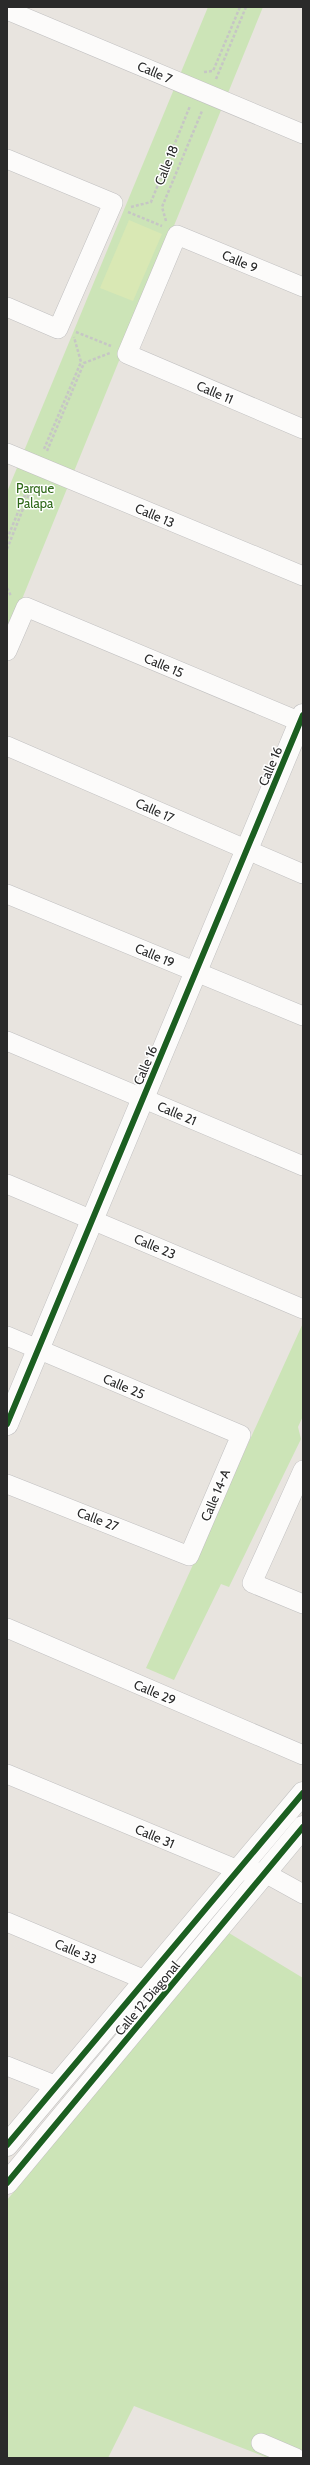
<svg xmlns="http://www.w3.org/2000/svg" width="310" height="2465" font-family="Cabin,sans-serif">
<style>
.green{fill:#cce4b7}
.pitch{fill:#d9e8b4}
.lines{fill:none;stroke-linecap:round;stroke-linejoin:round}
.street-casing{stroke:#c1c0c1;stroke-width:20}
.secondary-casing{stroke:#c1c0c1;stroke-width:23}
.path{stroke:#c6c6c5;stroke-width:2.5;stroke-dasharray:3 2;stroke-linecap:butt}
.street{stroke:#fcfbfa;stroke-width:19}
.secondary{stroke:#fcfbfa;stroke-width:22}
.cycleway-casing{stroke:#fff;stroke-width:8}
.cycleway{stroke:#1b5e20;stroke-width:6}
.labels{text-anchor:middle;stroke-width:3;stroke-linejoin:round;paint-order:stroke}
.street-label{font-size:13px;fill:#2a2a2a;stroke:#fff}
.park-label{font-size:13px;fill:#2e6818;stroke:#fff}
</style>
<rect width="100%" height="100%" fill="#e8e4df"/>
<g class="green">
<path d="M208,7h55l-256,629v-144z"/>
<path d="M303,1323v93l-5,11 3,12 -72,148 -8,-3 -47,96 -28,-12z"/>
<path d="M229,1933l74,45v480h-35l-134,-52 -26,52h-101v-258z"/>
</g>
<path class="pitch" d="M129,220l33,14 -29,67 -33,-13z"/>
<g class="lines">
<g class="street-casing">
<g id="street">
<path d="M7,10l296,124"/>
<path d="M7,159l106,44 -55,126 -51,-22"/>
<path d="M303,287l-126,-52 -50,119 176,75"/>
<path d="M7,453l296,123"/>
<path d="M7,651l19,-44 277,116"/>
<path d="M7,746l296,128"/>
<path d="M7,894l296,122"/>
<path d="M7,1041l296,125"/>
<path d="M7,1184l296,125"/>
<path d="M7,1336l234,99 -52,121 -182,-72"/>
<path d="M303,1470l-51,113 51,21"/>
<path d="M7,1628l296,127"/>
<path d="M7,1774l231,96 27,3 38,21"/>
<path d="M7,1922l138,58"/>
<path d="M7,2066l50,20"/>
<path d="M261,2443l35,15"/>
</g>
</g>
<g class="secondary-casing">
<g id="secondary">
<path d="M7,1424l296,-709"/>
<path d="M7,2145l296,-352"/>
<path d="M7,2183l296,-356"/>
</g>
</g>
<g class="path">
<path d="M204,72l9,-1 27,-64"/>
<path d="M216,79l30,-72"/>
<path d="M131,207l20,-5 39,-96"/>
<path d="M128,212l34,14"/>
<path d="M166,221l-4,-14 40,-96"/>
<path d="M76,332l35,14"/>
<path d="M44,449l37,-87 -7,-25"/>
<path d="M47,451l37,-88 26,-10"/>
<path d="M7,539l23,-56"/>
<path d="M7,549l26,-65"/>
<path d="M7,588l4,8"/>
</g>
<use href="#street" class="street"/>
<use href="#secondary" class="secondary"/>
<g class="cycleway-casing">
<g id="cycleway">
<path d="M7,1424l296,-709"/>
<path d="M7,2145l296,-352"/>
<path d="M7,2183l296,-356"/>
</g>
</g>
<use href="#cycleway" class="cycleway"/>
</g>
<g class="labels">
<g class="street-label">
<text transform="translate(155 72) rotate(23)" y="5">Calle 7</text>
<text transform="translate(166 165) rotate(-68)" y="5">Calle 18</text>
<text transform="translate(240 261) rotate(23)" y="5">Calle 9</text>
<text transform="translate(215 392) rotate(23)" y="5">Calle 11</text>
<text transform="translate(155 515) rotate(23)" y="5">Calle 13</text>
<text transform="translate(164 665) rotate(23)" y="5">Calle 15</text>
<text transform="translate(270 766) rotate(-67)" y="5">Calle 16</text>
<text transform="translate(155 810) rotate(24)" y="5">Calle 17</text>
<text transform="translate(155 955) rotate(23)" y="5">Calle 19</text>
<text transform="translate(145 1065) rotate(-67)" y="5">Calle 16</text>
<text transform="translate(177 1113) rotate(23)" y="5">Calle 21</text>
<text transform="translate(155 1246) rotate(23)" y="5">Calle 23</text>
<text transform="translate(124 1386) rotate(23)" y="5">Calle 25</text>
<text transform="translate(215 1495) rotate(-67)" y="5">Calle 14-A</text>
<text transform="translate(98 1519) rotate(21)" y="5">Calle 27</text>
<text transform="translate(155 1692) rotate(23)" y="5">Calle 29</text>
<text transform="translate(155 1836) rotate(23)" y="5">Calle 31</text>
<text transform="translate(76 1951) rotate(23)" y="5">Calle 33</text>
<text transform="translate(147 1998) rotate(-50)" y="5">Calle 12 Diagonal</text>
</g>
<g class="park-label">
<text x="35" y="493">Parque<tspan x="35" dy="15">Palapa</tspan></text>
</g>
</g>
<rect width="310" height="2465" fill="none" stroke="#2a2a2a" stroke-width="16"/>
</svg>
